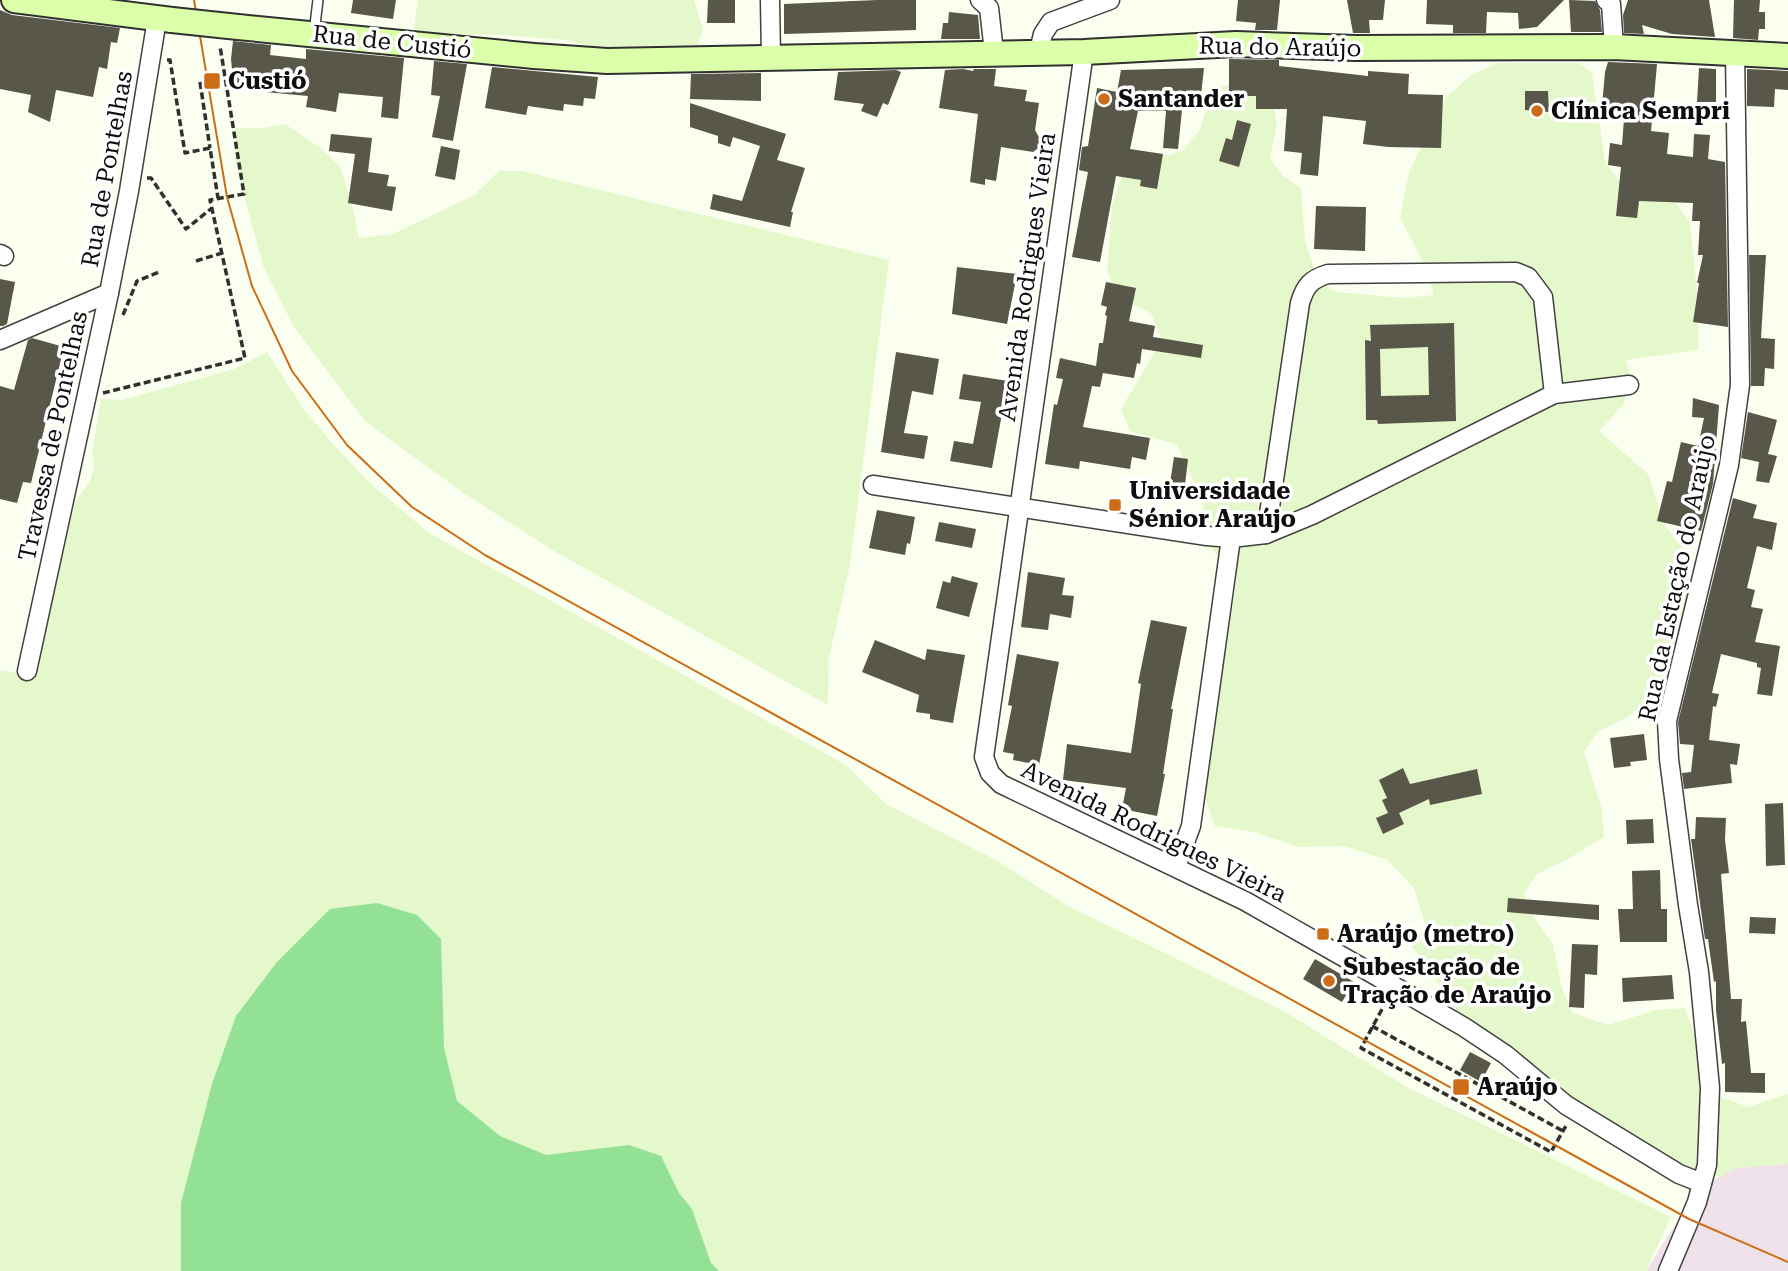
<svg xmlns="http://www.w3.org/2000/svg" width="1788" height="1271" font-family="'Roboto Serif',serif">
<style>
.industrial{fill:#eee1e9}
.farmland{fill:#e5f8cc}
.forest{fill:#92e197}
.building{fill:#585749;fill-rule:evenodd}
.lines{fill:none;stroke-linecap:round;stroke-linejoin:round}
.lane-casing{stroke:#414141;stroke-width:12}
.street-casing{stroke:#414141;stroke-width:21}
.secondary-casing{stroke:#303030;stroke-width:28}
.path{stroke:#303030;stroke-width:3.5;stroke-dasharray:7 3.5;stroke-linecap:butt}
.lane{stroke:#fff;stroke-width:9}
.street{stroke:#fff;stroke-width:18}
.secondary{stroke:#dcffaa;stroke-width:24}
.tram{stroke:#cd6d17;stroke-width:2}
.secondary-bridge-casing{stroke:#303030;stroke-width:28;stroke-linecap:butt}
.secondary-bridge{stroke:#dcffaa;stroke-width:24}
.poi-dot{fill:#cd6d17;stroke:#fff;stroke-width:2.5}
.labels{text-anchor:middle;stroke-width:7;stroke-linejoin:round;paint-order:stroke}
.street-label{font-size:24px;fill:#0e0e0e;stroke:#fff}
.poi-label{font-size:24px;font-weight:bold;fill:#0e0e0e;stroke:#fff;text-anchor:start}
</style>
<rect width="100%" height="100%" fill="#faffef"/>
<path class="industrial" d="M1788,1164v107h-142l52,-83 38,-20z"/>
<g class="farmland">
<path d="M418,0h276l9,30 -6,17 -42,9 -66,-10 -24,-6 -62,-5 -90,-1z"/>
<path d="M1497,63h81l14,10 13,88 14,20 25,10 28,6 18,26 9,85 -1,42 -72,10 5,20 -7,24 -25,27 49,43 17,52 23,28 1,45 -16,53 -16,42 -31,24 -27,13 -15,21 18,58 2,27 -36,22 -31,15 -13,19 7,20 22,31 9,45 11,24 35,12 48,-15 29,-2 11,30 1,31 13,24 38,14 40,-13v70l-52,4 -16,9 -33,-7 -106,-63 -46,-39 -79,-58 -45,-65 14,-21 -11,-36 -27,-28 -43,-14 -45,1 -45,-15 -39,-6 -11,-31 33,-218 -30,-33 -5,-42 -24,-57 -48,-14 -9,-22 41,-69 -11,-27 -27,-12 -17,-29 5,-66 15,-46 6,-4 38,-1 12,-5 17,-21 13,-41 25,-5 35,18 4,23 -7,34 13,18 18,12 4,53 13,39 18,12 69,6 29,-3 -9,-30 -25,-47 9,-46 37,-75 26,-22z"/>
<path d="M285,124l37,25 18,18 12,37 7,34 34,-4 81,-39 25,-24h23l367,89 -39,304 -21,94 -1,47 -274,-154 -92,-59 -96,-70 -72,-95 -31,-61 -28,-105v-33h28z"/>
<path d="M267,352l36,56 31,37 36,38 59,50 417,232 40,39 108,55 76,48 212,103 125,77 264,130 -25,54h-1646v-601l33,6 42,-173 16,-24 3,-15 -2,-11 9,-54 21,1 112,-31z"/>
</g>
<path class="forest" d="M377,903l40,12 24,24 3,109 13,53 43,35 46,19 83,-10 32,11 18,37 13,16 19,54 8,8h-538v-68l31,-119 24,-68 41,-54 53,-53z"/>
<g class="building">
<path d="M353,0h43l-3,19 -42,-6z"/>
<path d="M708,0h27v23h-28z"/>
<path d="M877,0h39v30l-132,4v-30z"/>
<path d="M1238,0h42l-3,30h-22l1,-7 -20,-2z"/>
<path d="M1347,0h38l-2,20h-14l1,13h-17z"/>
<path d="M1427,0h137l-27,27 -18,2 -1,-16 -31,-1 -1,21h-33v-8l-27,-1z"/>
<path d="M1569,0l26,1 5,9 2,22h-31z"/>
<path d="M1628,0h81l6,37 -43,-3 -30,-9 2,9 -20,-1 -1,-18z"/>
<path d="M1734,0h26l-1,12h6v17h-6l-1,11 -25,-2z"/>
<path d="M0,10l12,5 108,13 -3,15 -6,-1 -4,27 -8,-2 -6,30 -37,-7 -6,32 -22,-10 3,-17 -31,-6z"/>
<path d="M949,12l29,3 2,24h-39l2,-16h5z"/>
<path d="M233,41l38,4 -1,10 36,4v-10l98,9 -6,61 -17,-2 2,-20 -44,-4 -3,19 -30,-5 2,-11 -74,-7 -3,-30z"/>
<path d="M1229,59l50,1v6l89,10v-5l41,3 -1,20 35,1 -2,53 -53,-1 -25,-3 3,-23 -43,-5 -5,60 -18,-2 2,-21 -18,-2 3,-42h-31v-13h-19v-4h-8z"/>
<path d="M434,61l33,3 -14,77 -21,-4 8,-41 -9,-1z"/>
<path d="M1608,62l49,2 -6,67 18,2 -2,21 26,3 1,-23 16,1 -2,24 17,3 3,165 -35,-5 6,-39h-2l6,-28h-5l2,-34h-8l1,-18 -54,-2 -2,17 -21,-2 5,-49 -13,-2 2,-22 12,2 2,-26 -23,-2 4,-45z"/>
<path d="M492,67l106,10 -3,22 -11,-1 -1,8 -19,-2 -1,7 -35,-5 -2,9 -41,-7z"/>
<path d="M1204,68l-3,27h-47l-1,3 32,8v4h-3l-4,39 -15,-1 3,-37h-28l-8,38 33,5 -6,35 -17,-3 1,-6 -25,-4 -16,86 -28,-5 16,-85 -9,-2 3,-23 6,-1 9,-58 20,4 4,-22z"/>
<path d="M1699,68l17,1v33h-19z"/>
<path d="M963,69l10,2 1,-2h22l-2,17 33,4 -2,11 14,2 -4,27 6,11v5l-8,6 -32,-5 -5,34 -11,-2v6l-15,-3 8,-68 -39,-6 6,-38z"/>
<path d="M1747,69l41,2v19l-13,-1 -1,18 -27,-1z"/>
<path d="M896,70l5,2 -13,33 -5,-2 -6,14 -16,-6 3,-7 -30,-4 4,-28z"/>
<path d="M761,73v28l-71,-2 1,-25z"/>
<path d="M1525,91h23l1,21 -24,-2z"/>
<path d="M690,103l96,31 -9,26 28,8 -14,44h2l-3,15 -80,-18 3,-15 29,7 18,-55 -27,-9 -3,10 -12,-4v-7l-28,-9z"/>
<path d="M1237,120l14,4 -12,43 -20,-6 7,-23 6,2z"/>
<path d="M331,134l41,4 -4,34 21,3 -2,11 9,1 -4,24 -44,-8 7,-49 -26,-3z"/>
<path d="M441,146l19,4 -5,30 -20,-4z"/>
<path d="M1316,206l50,1 -1,44 -51,-2z"/>
<path d="M1749,255h17l-5,83 14,1 -1,30 -9,-1 -1,18h-13z"/>
<path d="M957,267l60,7 -10,50 -55,-10z"/>
<path d="M0,279l15,3 -8,42 -4,2h-3z"/>
<path d="M1106,282l30,6 -7,33 26,5 -2,11 50,8 -2,13 -59,-9 -2,15 -3,-1 -3,15 -31,-5 -3,14 -8,-1 -9,41 67,11 -4,22 -14,-3 -2,12 -50,-8 -1,8 -34,-5 9,-60 3,1 6,-26 -7,-1 4,-20 36,8 3,-23h4l4,-27 -2,-1 2,-8 -6,-2z"/>
<path d="M1454,323l2,98 -78,3 -1,-4h-11l-1,-80 6,1 -1,-16zM1428,347l1,48 -48,1 -1,-47z"/>
<path d="M32,338l32,9 -33,136 -8,-1 -6,21 -17,-4v-113l14,4 14,-50z"/>
<path d="M896,352l43,7 -6,36 -21,-4 -8,42 24,3 -4,23 -43,-7z"/>
<path d="M963,374l45,7 -16,87 -42,-7 4,-20 19,3 8,-42 -22,-3z"/>
<path d="M1693,398l26,7 -6,79 -12,47 -44,-10 10,-40 5,1 9,-40 17,4 6,-28 -12,-1z"/>
<path d="M1748,412l29,8 -9,34 9,2 -8,27 -13,-2 3,-19 -18,-4z"/>
<path d="M1174,457l14,2 -3,26 -15,-2z"/>
<path d="M1733,498l24,7 -4,13 24,5 -5,27 -15,-4 -10,42 8,2 -4,17 12,2 -8,33 25,4 -8,50 -15,-2 4,-26 -4,-1v-4l-36,-9 -9,39 7,1 -3,13 -3,-1 -4,34 31,4 -3,21 -7,-1 2,19 -48,6 -2,-16 9,-1 3,-27 -14,-1 -2,-22z"/>
<path d="M877,510l38,7 -5,27 -3,-1 -2,12 -36,-7z"/>
<path d="M939,522l37,7 -4,19 -37,-7z"/>
<path d="M1028,572l37,6 -3,17 12,1 -3,22 -21,-4 -2,16 -27,-3z"/>
<path d="M952,576l26,7 -9,34 -33,-9 7,-27 7,2z"/>
<path d="M1151,620l36,7 -16,82h2l-10,65h2l-8,42 -35,-7 4,-21 -63,-8 4,-36 64,9 10,-69 -3,-1z"/>
<path d="M875,640l50,20 2,-11 38,6 -12,68 -23,-4v-5l-14,-2 3,-17 -57,-23z"/>
<path d="M1017,654l42,8 -20,103 -26,-5 1,-6 -11,-2 9,-46 -4,-1z"/>
<path d="M1644,734l3,26 -17,2 1,4 -17,2 -4,-30z"/>
<path d="M1403,768l7,16 67,-15 5,25 -52,11 -1,-6 -30,14 5,11 -21,10 -7,-16 12,-5 -6,-13 5,-2 -8,-18z"/>
<path d="M1783,803l2,62 -19,1 -1,-62z"/>
<path d="M1696,817l30,1 -1,22 4,33 -8,1 10,125h11l-1,23 5,-1 5,52h14v20l-40,-1v-29l-3,1 -6,-54v-29l-2,1 -6,-43h-3l-14,-100h4z"/>
<path d="M1653,819l1,24 -27,1 -1,-24z"/>
<path d="M1660,870l1,39h6v33h-47l-2,-33h15l-1,-38z"/>
<path d="M1508,898l91,7v15l-92,-8z"/>
<path d="M1750,917l26,1 -1,16 -26,-1z"/>
<path d="M1572,944l26,1 -1,30 -12,-1 -1,34 -15,-1z"/>
<path d="M1315,959l39,23 -12,20 -39,-23z"/>
<path d="M1672,975l2,24 -51,3 -1,-24z"/>
<path d="M1470,1052l21,11 -10,19 -21,-12z"/>
</g>
<g class="lines">
<g class="lane-casing">
<path id="lane" d="M314,33l4,-33"/>
</g>
<g class="street-casing">
<g id="street">
<path d="M770,0l1,58"/>
<path d="M980,0l9,8 5,44"/>
<path d="M1606,0l5,4 3,43"/>
<path d="M1039,51l4,-17 8,-12 59,-22"/>
<path d="M1084,52l-100,705 6,16 11,11 244,117 116,66 103,60 42,28 60,50 113,69 23,9"/>
<path d="M0,254l4,2"/>
<path d="M0,340l109,-47 20,-102 28,-172"/>
<path d="M873,485l334,51 24,2 35,-4 46,-19 242,-121 75,-9"/>
<path d="M1266,534l34,-231c5,-17 11,-24 28,-29l188,-2 12,5 15,20 11,97"/>
<path d="M27,671l82,-378"/>
<path d="M1176,867l15,-41 40,-288"/>
<path d="M1668,1271l29,-69 10,-37 3,-77 -11,-116 -11,-67 -19,-146 -2,-38 62,-256 11,-80 -5,-332"/>
</g>
</g>
<g class="secondary-casing">
<g id="secondary">
<path d="M14,0l158,20"/>
<path d="M238,27l296,29 73,5 477,-9 152,-8 120,4 258,-1 174,9"/>
</g>
</g>
<g class="path">
<path d="M167,60h3l15,93 25,-5 8,50"/>
<path d="M200,82l10,66"/>
<path d="M147,178h4l35,51 26,-21"/>
<path d="M196,261l26,-8"/>
<path d="M123,315l14,-34 22,-9"/>
<path d="M103,393l142,-35 -35,-158 34,-6 -24,-148"/>
<path d="M1387,1000l-26,48 190,104 16,-28"/>
<path d="M1372,1026l191,105"/>
</g>
<use href="#lane" class="lane"/>
<use href="#street" class="street"/>
<use href="#secondary" class="secondary"/>
<path class="tram" d="M194,0l33,197 25,89 40,85 55,74 65,62 73,48 1204,664 99,43"/>
<g class="secondary-bridge-casing">
<path id="secondary-bridge" d="M172,20l66,7"/>
</g>
<use href="#secondary-bridge" class="secondary-bridge"/>
</g>
<g class="poi-dot">
<rect x="203" y="72" width="18" height="18" rx="3.5"/>
<circle cx="1104" cy="99" r="7"/>
<circle cx="1537" cy="111" r="7"/>
<rect x="1108" y="498" width="14" height="14" rx="3.5"/>
<rect x="1316" y="927" width="14" height="14" rx="3.5"/>
<circle cx="1329" cy="981" r="7"/>
<rect x="1452" y="1078" width="18" height="18" rx="3.5"/>
</g>
<g class="labels">
<g class="street-label">
<text transform="translate(392 42) rotate(6)" y="8">Rua de Custió</text>
<text transform="translate(1280 47) rotate(1)" y="8">Rua do Araújo</text>
<text transform="translate(107 169) rotate(-80)" y="8">Rua de Pontelhas</text>
<text transform="translate(1027 277) rotate(-82)" y="8">Avenida Rodrigues Vieira</text>
<text transform="translate(53 436) rotate(-78)" y="8">Travessa de Pontelhas</text>
<text transform="translate(1677 578) rotate(-78)" y="8">Rua da Estação do Araújo</text>
<text transform="translate(1154 832) rotate(26)" y="8">Avenida Rodrigues Vieira</text>
</g>
<g class="poi-label">
<text x="228" y="89">Custió</text>
<text x="1118" y="107">Santander</text>
<text x="1551" y="119">Clínica Sempri</text>
<text x="1129" y="499">Universidade<tspan x="1129" dy="28">Sénior Araújo</tspan></text>
<text x="1337" y="942">Araújo (metro)</text>
<text x="1343" y="975">Subestação de<tspan x="1343" dy="28">Tração de Araújo</tspan></text>
<text x="1477" y="1095">Araújo</text>
</g>
</g>
</svg>
